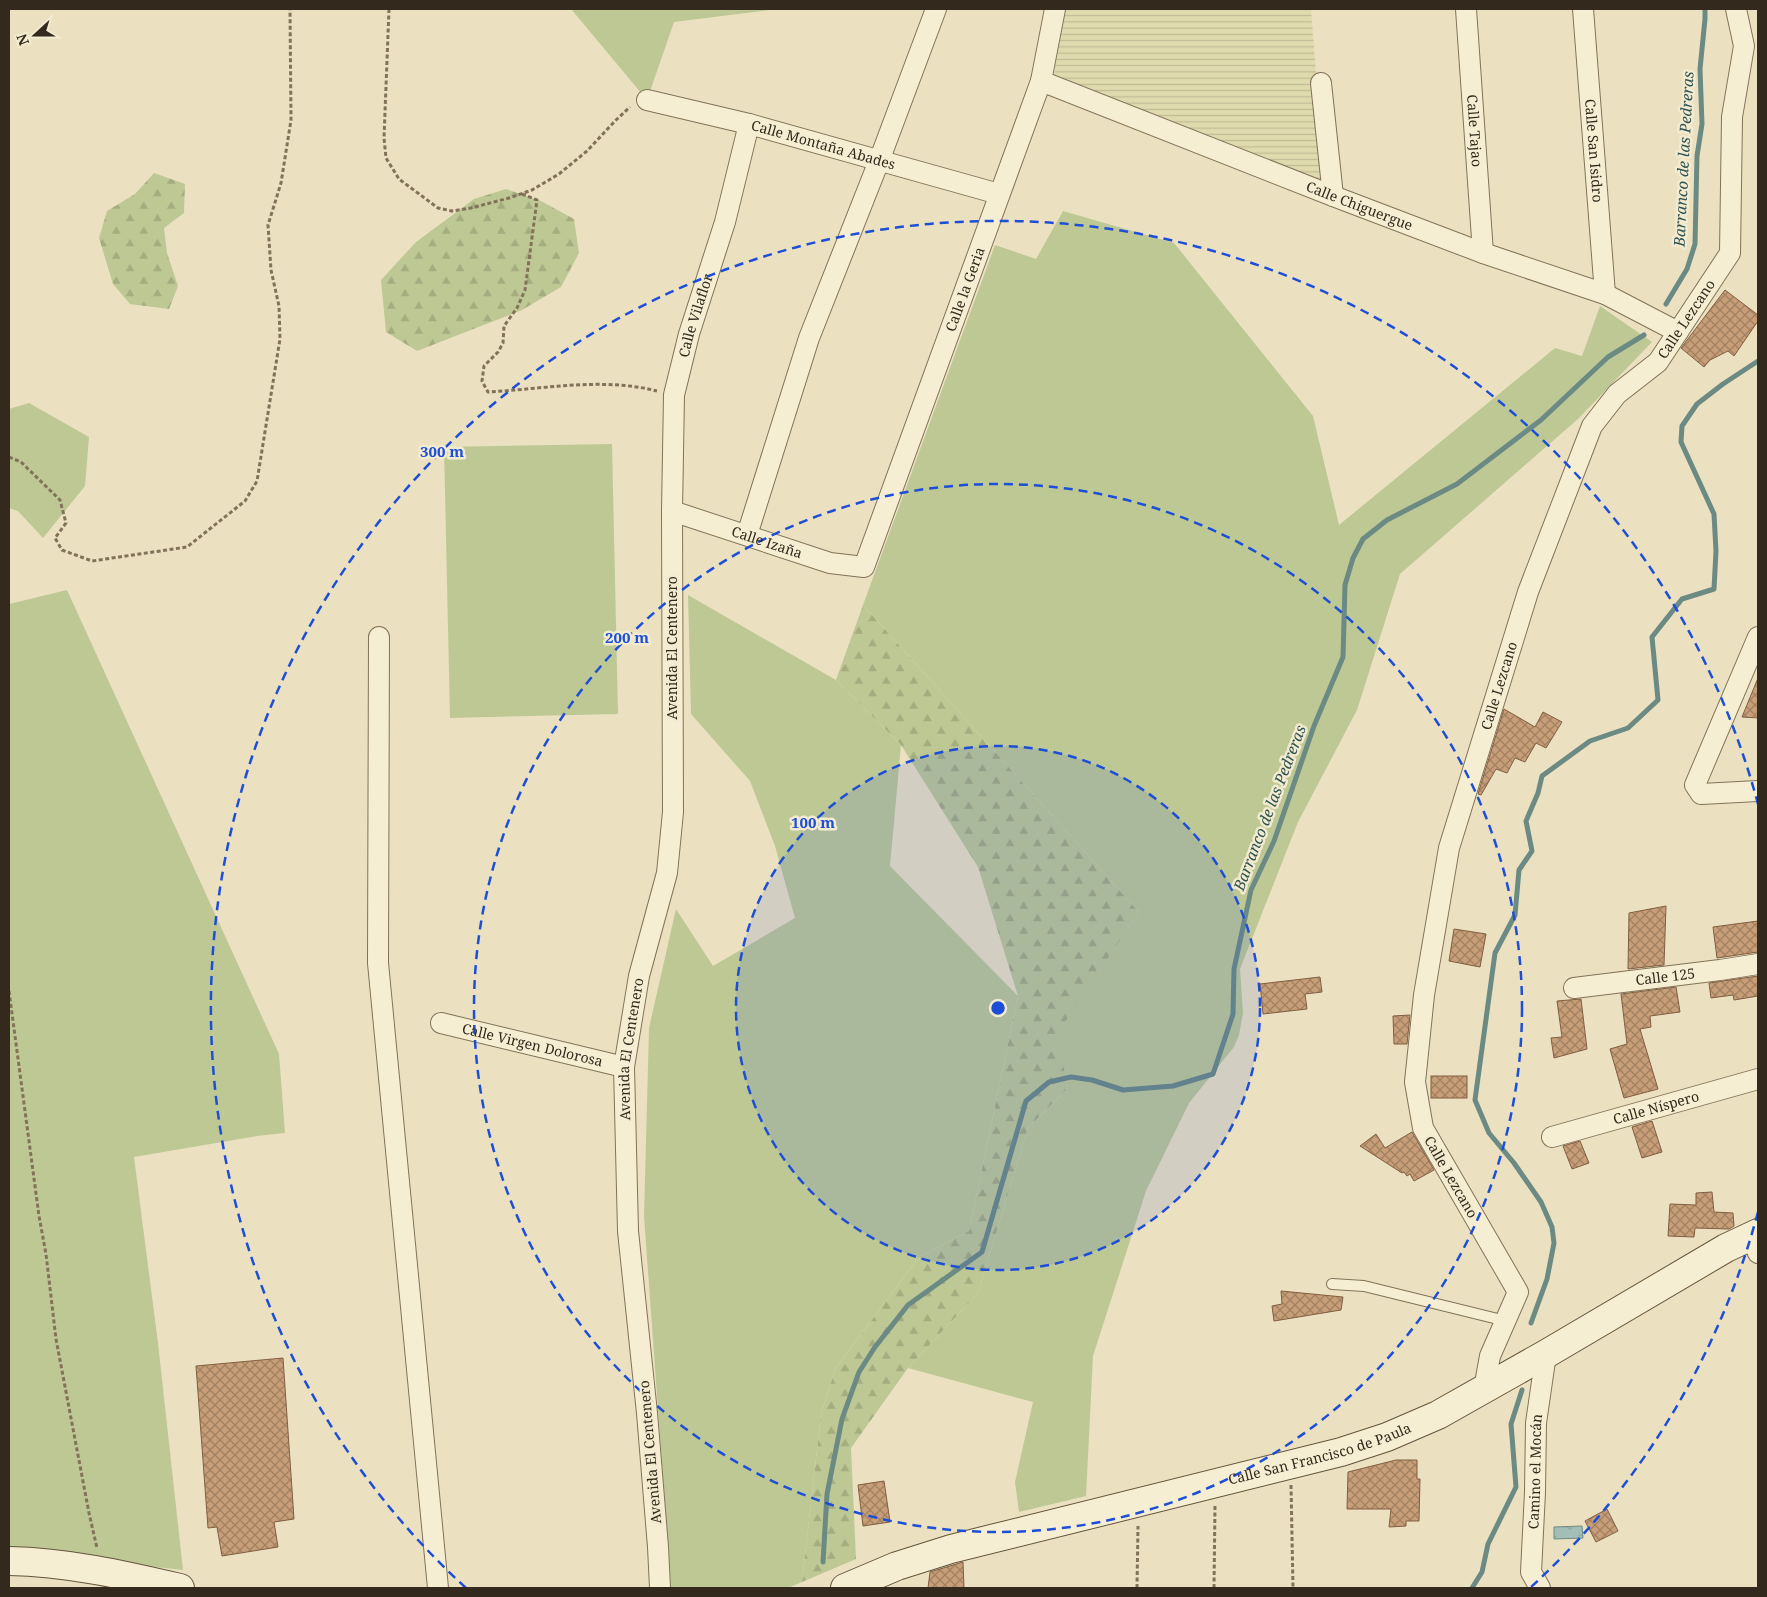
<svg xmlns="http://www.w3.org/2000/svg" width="1767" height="1597" font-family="'Noto Serif',serif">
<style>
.farmland{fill:url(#farmland-rules)}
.grass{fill:#bec895}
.forest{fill:url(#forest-firs)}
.water{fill:url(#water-ripples);stroke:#6b8a84}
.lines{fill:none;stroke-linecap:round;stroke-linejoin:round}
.stream{stroke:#6b8a84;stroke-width:5}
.building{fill:url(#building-cross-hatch);stroke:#805e41}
.lane-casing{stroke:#827259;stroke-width:12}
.street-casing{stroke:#827259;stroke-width:22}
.secondary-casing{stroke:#64533c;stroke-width:30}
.path{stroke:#827259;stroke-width:3;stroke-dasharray:4 2.5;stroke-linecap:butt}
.lane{stroke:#f6eed2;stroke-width:10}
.street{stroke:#f6eed2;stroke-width:20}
.secondary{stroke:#f6eed2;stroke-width:28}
.ring{fill:none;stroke:#1d4ed8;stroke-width:2.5;stroke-dasharray:9 6}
.labels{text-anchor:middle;stroke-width:5;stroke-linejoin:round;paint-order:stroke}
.street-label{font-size:14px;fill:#33291d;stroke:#f3ebcf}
.water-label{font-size:15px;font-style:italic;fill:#2d5252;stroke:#f3ebcf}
.centre{fill:#1d4ed8;stroke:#f3ebcf;stroke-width:2.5}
.ring-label{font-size:15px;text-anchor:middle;font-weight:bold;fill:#1d4ed8;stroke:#f3ebcf;stroke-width:5;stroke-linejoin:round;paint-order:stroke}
</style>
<defs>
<pattern id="farmland-rules" width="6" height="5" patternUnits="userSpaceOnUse" patternTransform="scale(1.25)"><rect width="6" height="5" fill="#e0dbae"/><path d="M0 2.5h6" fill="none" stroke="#c1bc95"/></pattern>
<pattern id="forest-firs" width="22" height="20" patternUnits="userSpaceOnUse" patternTransform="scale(1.25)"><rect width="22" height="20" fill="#bec895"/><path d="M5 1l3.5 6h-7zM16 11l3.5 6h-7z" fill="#a4ac80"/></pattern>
<pattern id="water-ripples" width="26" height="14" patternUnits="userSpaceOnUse" patternTransform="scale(1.25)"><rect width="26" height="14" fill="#a3bdb7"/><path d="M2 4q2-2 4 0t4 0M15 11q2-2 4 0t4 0" fill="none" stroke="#8da29d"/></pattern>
<pattern id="building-cross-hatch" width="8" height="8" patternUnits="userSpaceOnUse" patternTransform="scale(1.25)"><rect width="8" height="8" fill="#c79e78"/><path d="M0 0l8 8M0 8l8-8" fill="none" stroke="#a28162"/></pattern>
</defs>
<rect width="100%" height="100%" fill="#ebe1c0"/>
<path class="farmland" d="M1061,9h250l14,179 -271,-111z"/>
<g class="grass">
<path d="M571,9h206l-103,13 -27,78z"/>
<path d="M1063,211l111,32 139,173 26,109 216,-177 27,8 18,-50 52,36 -74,77 -178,155 -43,136 -59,112 -58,147 3,44 -4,22 -5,12 -45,56 -43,88 -53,165 -7,140 -67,16 -4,-30 18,-80 -125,-34 70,-75 50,-165 40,-40 -12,-54 83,-122 -276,-307 132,-360 41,14z"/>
<path d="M29,403l60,34 -4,49 -42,52 -25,-27 -9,-3v-99z"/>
<path d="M612,444l6,270 -168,4 -6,-271z"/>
<path d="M67,590l212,464 6,79 -28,3 -123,21 24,186 25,227 -174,-19v-947z"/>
<path d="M688,595l148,85 65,65 -11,121 128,130 -49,235 -50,26 -84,112 -14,46 -19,167 -14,6h-117l-27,-372 5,-188 27,-119 37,57 82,-48 -20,-72 -25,-65 -59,-67z"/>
</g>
<g class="forest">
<path d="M154,173l31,11 -1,29 -20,15 3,25 11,33 -9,23 -39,-5 -17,-20 -14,-46 8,-27 28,-17z"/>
<path d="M506,189l35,12 33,18 5,34 -18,34 -39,23 -105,41 -31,-19 -5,-52 35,-38 58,-43z"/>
<path d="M863,605l276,307 -82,122 11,54 -40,40 -50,165 -70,75 -57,80 5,111 -54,23 19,-167 14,-46 84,-112 50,-26 49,-235 -40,-129 -77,-122 -65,-65z"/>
</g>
<path class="water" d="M1582,1526l1,12 -29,1v-12z"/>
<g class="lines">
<g class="stream">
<path d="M1666,304l21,-35 8,-25 2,-88 5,-32 -2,-55 5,-50v-10"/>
<path d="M1531,1323l16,-44 7,-36 -2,-16 -11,-25 -27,-39 -25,-30 -14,-33 20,-147 20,-38 4,-45 13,-19 -6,-30 12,-28 4,-17 48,-35 38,-13 30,-28 -6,-63 30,-38 32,-10 2,-38 -2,-37 -33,-72 1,-16 15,-22 26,-20 35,-23"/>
<path d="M823,1562l4,-68 15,-75 17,-47 16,-25 33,-42 74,-53 44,-151 23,-19 22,-5 21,3 31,10 50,-4 40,-12 20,-60 1,-45 17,-79 23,-49 40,-115 29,-69 2,-72 8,-27 10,-19 24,-19 70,-36 84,-64 67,-63 36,-22"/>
<path d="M1472,1588l10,-16 6,-28 28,-57 -5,-63 11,-34"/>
</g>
</g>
<g class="building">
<path d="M1725,290l33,25v6l-24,35 -6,-5 -18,9 -6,7 -23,-19z"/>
<path d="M1758,678v40l-16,-1z"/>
<path d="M1504,709l31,18 8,-15 19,10 -16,26 -10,-5 -11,19 -10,-4 -8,15 -11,-4 -15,26 -3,-1z"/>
<path d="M1666,906l-2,59 -36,4 1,-56z"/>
<path d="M1758,921v31l-41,6 -4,-31z"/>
<path d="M1454,929l32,5 -6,33 -31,-6z"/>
<path d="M1758,976v20l-24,4 -1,-5 -22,3 -2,-15z"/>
<path d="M1320,977l2,15 -17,2 2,15 -44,5 -3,-30z"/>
<path d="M1676,987l4,25 -30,4 1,11 -11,2 18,60 -34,9 -14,-49 17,-5 -6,-50z"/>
<path d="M1581,999l6,50 -33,9 -3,-20 11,-1 -5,-36z"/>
<path d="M1410,1015l-3,29h-13l-1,-28z"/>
<rect x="1431" y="1076" width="36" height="22"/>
<path d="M1652,1121l10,31 -20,6 -10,-31z"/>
<path d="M1412,1132l22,38 -20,11 -4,-7 -3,2 -3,-4 -2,1 -42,-27 16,-12 9,14z"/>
<path d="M1580,1141l9,22 -17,6 -9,-23z"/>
<path d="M1712,1192l2,20 19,1 1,13 -5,3 -34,-1 -1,9 -26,-1 2,-32 26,1v-12z"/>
<path d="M1281,1291l62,6 -2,13 -67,11 -2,-15 10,-2z"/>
<path d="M283,1358l11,161 -20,3 4,25 -56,9 -5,-29 -9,1 -12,-162z"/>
<path d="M1396,1460h21v19h3l-1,42h-13v5l-17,1 2,-18h-44l1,-37z"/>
<path d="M884,1481l6,41 -27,4 -5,-41z"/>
<path d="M1607,1509l11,22 -22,11 -11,-21z"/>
<path d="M963,1562l1,26h-36l2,-16z"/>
</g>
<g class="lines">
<g class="lane-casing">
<path id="lane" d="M1332,1284l32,2 142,35"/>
</g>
<g class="street-casing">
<g id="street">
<path id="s1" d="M1466,9l17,244"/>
<path id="s2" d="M1583,9l22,285"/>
<path id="s3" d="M1041,81l292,115 150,57 122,41 73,38"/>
<path d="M1321,83l12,113"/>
<path id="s4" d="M647,100l102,24 250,70"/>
<path id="s5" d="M672,511l158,52 34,4 177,-486 14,-72"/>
<path d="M747,535l62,-197 70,-177 57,-152"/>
<path d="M379,637l-1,326 60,625"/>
<path d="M1758,637l-63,148 6,9 57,-3"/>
<path id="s6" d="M1574,988l146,-18 38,-6"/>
<path id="s7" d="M441,1023l183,44"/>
<path id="s8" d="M1552,1137l206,-58"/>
<path d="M1751,1236l7,17"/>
<path id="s9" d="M1484,1389l6,-33 28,-64 -95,-164 -8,-46 9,-87 25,-147 79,-256 64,-166 25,-32 41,-32 72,-109 2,-136 12,-71 -8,-37"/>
<path id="s10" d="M660,1588l-2,-41 -11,-134 -19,-182 -4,-164 15,-91 28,-103 6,-61 -1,-301 2,-116 15,-61 36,-112 24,-98"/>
<path id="s11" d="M1540,1588l-9,-16 4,-80 1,-69 10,-69"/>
</g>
</g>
<g class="secondary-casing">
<g id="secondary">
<path d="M9,1561c58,1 115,14 171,27"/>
<path id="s12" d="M845,1588l52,-22 54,-17 390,-97 46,-15 51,-22 108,-61 180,-106 32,-15"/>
</g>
</g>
<g class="path">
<path d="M389,9l-5,129 2,20 13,21 39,29 14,3 19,-3 38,-10 23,-8 27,-16 28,-23 29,-31 14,-13"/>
<path d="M522,194l15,6 -12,90 -8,18 -13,18 -1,17 -5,9 -14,14 -2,15 6,11c56,-3 114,-15 169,-1"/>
<path d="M9,457l12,5 39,38 6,23 -11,15 7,12 30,11 95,-14 58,-46 12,-20 23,-142 -1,-33 -8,-36 -3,-45 13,-42 10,-63 -1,-111"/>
<path d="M9,991l30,225 7,38 10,85 33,174 8,35"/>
<path d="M1291,1485l2,103"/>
<path d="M1137,1588l1,-62"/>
<path d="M1214,1588l1,-82"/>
</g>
<use href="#lane" class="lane"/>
<use href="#street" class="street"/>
<use href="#secondary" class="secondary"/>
</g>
<circle cx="998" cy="1008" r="262" fill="#1d4ed8" fill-opacity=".12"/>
<g class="ring">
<circle cx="998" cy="1008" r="262"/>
<circle cx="998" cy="1008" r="524"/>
<path d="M1758 1212A787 787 0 0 1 1530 1588M466 1588A787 787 0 1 1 1758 804"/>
</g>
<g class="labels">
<g class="street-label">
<text dy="5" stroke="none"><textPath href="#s1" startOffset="122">Calle Tajao</textPath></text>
<text dy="5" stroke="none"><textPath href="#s4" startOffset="182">Calle Montaña Abades</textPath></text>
<text dy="5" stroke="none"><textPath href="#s2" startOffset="142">Calle San Isidro</textPath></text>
<text dy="5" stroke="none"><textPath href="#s3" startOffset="342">Calle Chiguergue</textPath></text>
<text dy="5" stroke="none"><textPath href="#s5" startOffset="496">Calle la Geria</textPath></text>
<text dy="5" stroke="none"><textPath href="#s10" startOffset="1282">Calle Vilaflor</textPath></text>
<text dy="5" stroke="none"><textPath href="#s9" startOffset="1166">Calle Lezcano</textPath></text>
<text dy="5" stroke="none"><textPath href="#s5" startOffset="100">Calle Izaña</textPath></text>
<text transform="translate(672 648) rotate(-90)" y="5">Avenida El Centenero</text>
<text dy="5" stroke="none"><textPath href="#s9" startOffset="746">Calle Lezcano</textPath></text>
<text dy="5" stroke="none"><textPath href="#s6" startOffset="92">Calle 125</textPath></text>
<text dy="5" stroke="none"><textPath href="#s7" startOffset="94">Calle Virgen Dolorosa</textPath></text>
<text dy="5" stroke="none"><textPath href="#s10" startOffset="541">Avenida El Centenero</textPath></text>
<text dy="5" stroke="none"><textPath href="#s8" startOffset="108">Calle Níspero</textPath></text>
<text transform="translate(1451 1177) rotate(60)" y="5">Calle Lezcano</text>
<text transform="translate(650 1452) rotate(-95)" y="5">Avenida El Centenero</text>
<text dy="5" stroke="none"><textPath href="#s12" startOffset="494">Calle San Francisco de Paula</textPath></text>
<text dy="5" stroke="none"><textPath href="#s11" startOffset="119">Camino el Mocán</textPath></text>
</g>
<g class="water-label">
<text transform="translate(1684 159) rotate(-87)" y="5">Barranco de las Pedreras</text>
<text transform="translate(1270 808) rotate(-69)" y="5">Barranco de las Pedreras</text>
</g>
</g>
<circle cx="998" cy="1008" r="8" class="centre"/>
<g class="ring-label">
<text x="442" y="457">300 m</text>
<text x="627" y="643">200 m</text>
<text x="813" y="828">100 m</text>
</g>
<rect width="1767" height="1597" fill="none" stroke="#33291d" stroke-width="20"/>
<g transform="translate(35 35) rotate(249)" stroke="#f3ebcf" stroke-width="4" paint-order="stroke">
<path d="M0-4L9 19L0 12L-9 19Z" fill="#33291d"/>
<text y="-8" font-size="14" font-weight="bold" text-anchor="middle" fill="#33291d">N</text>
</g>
</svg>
